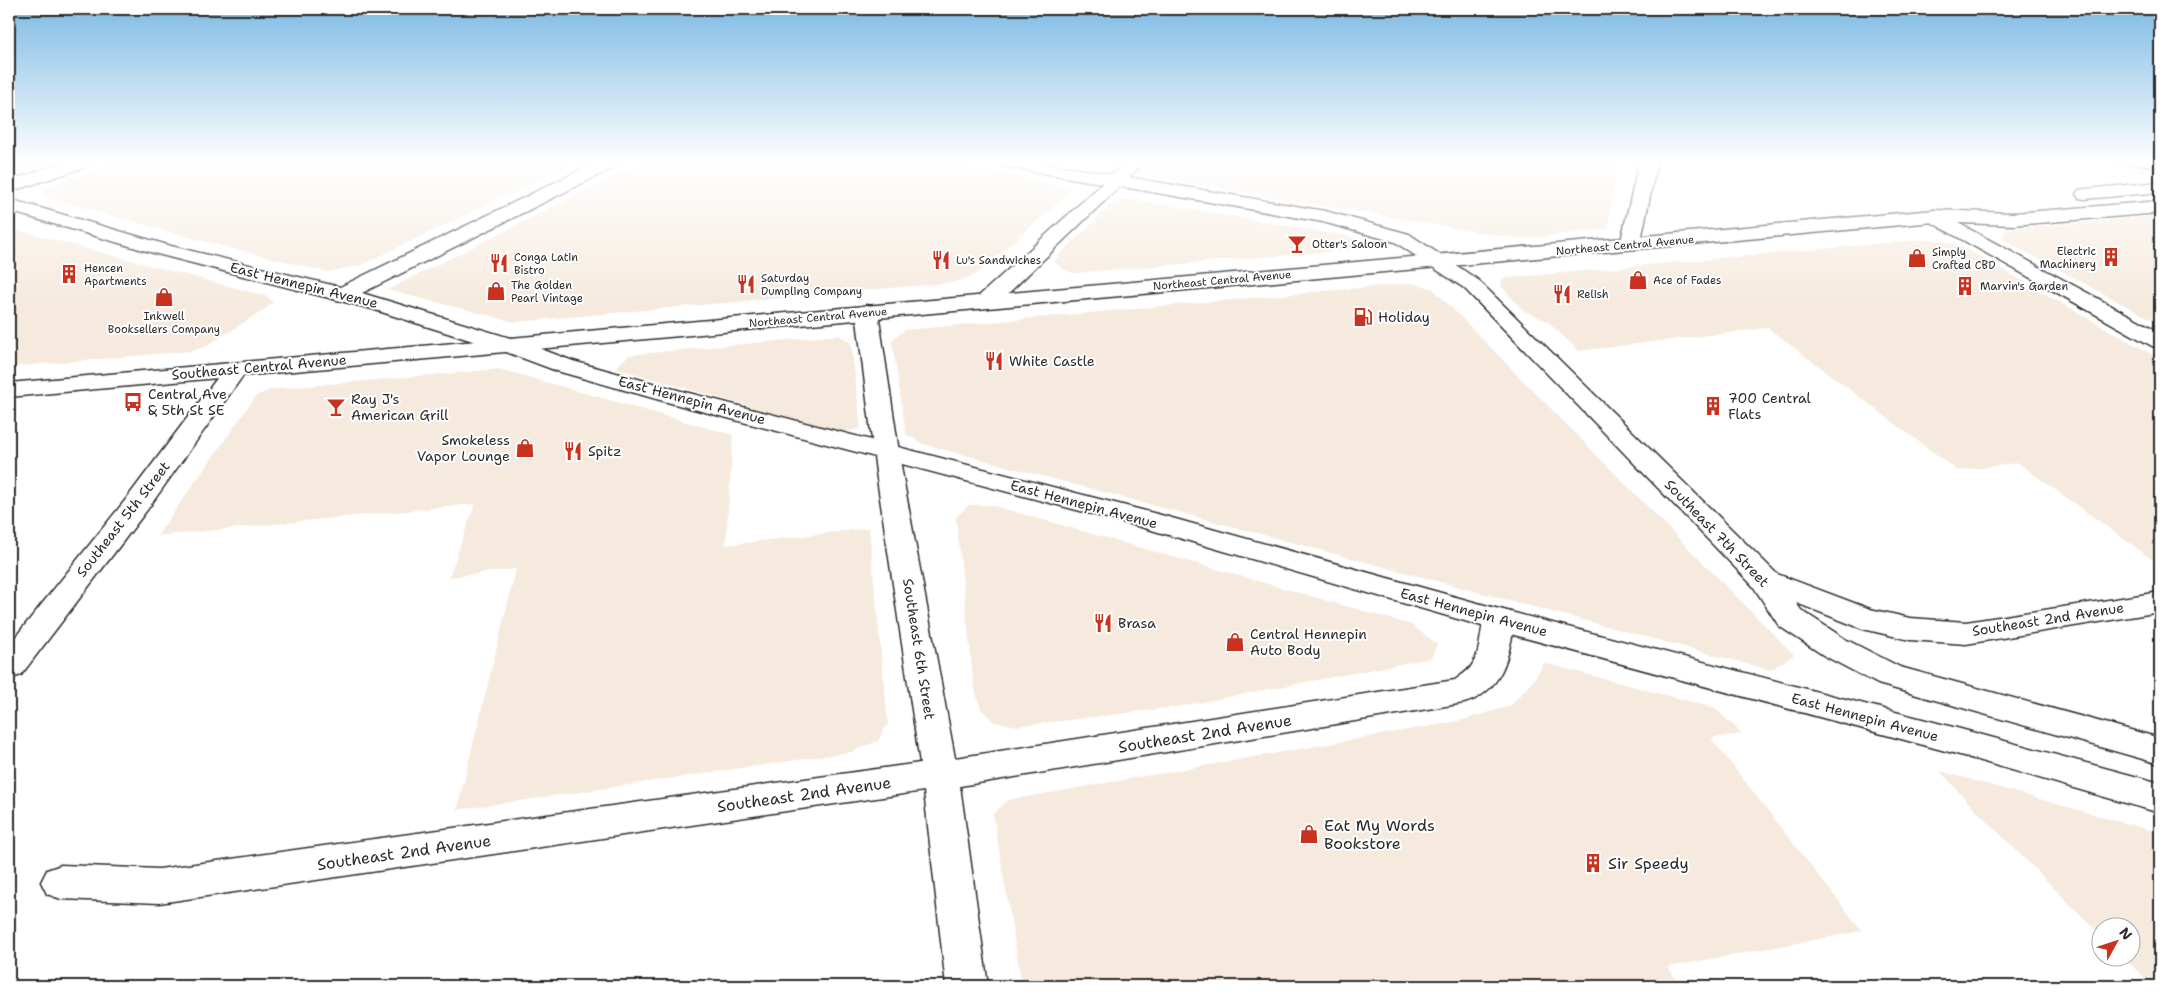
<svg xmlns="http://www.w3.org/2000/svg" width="2169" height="995" font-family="'Shantell Sans',sans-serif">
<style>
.built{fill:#f6eade}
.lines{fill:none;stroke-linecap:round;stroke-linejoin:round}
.street-casing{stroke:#2b2b2b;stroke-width:3}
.secondary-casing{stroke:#2b2b2b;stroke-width:3}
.primary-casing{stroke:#2b2b2b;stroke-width:3}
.street{fill:#fff;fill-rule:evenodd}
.secondary{fill:#fff;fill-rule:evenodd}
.primary{fill:#fff;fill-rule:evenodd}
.rail{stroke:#2b2b2b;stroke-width:2.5}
.labels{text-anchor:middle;stroke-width:4;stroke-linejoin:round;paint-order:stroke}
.far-poi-label{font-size:11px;fill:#2b2b2b;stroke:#fff;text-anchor:start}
.far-street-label{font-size:11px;fill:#2b2b2b;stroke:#fff}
.street-label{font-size:14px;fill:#2b2b2b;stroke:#fff}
.poi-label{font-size:14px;fill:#2b2b2b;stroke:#fff;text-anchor:start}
.near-street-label{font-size:16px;fill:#2b2b2b;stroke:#fff}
.near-poi-label{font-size:16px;fill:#2b2b2b;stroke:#fff;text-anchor:start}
</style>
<rect width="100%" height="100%" fill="#fff"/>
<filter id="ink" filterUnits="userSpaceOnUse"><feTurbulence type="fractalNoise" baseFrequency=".02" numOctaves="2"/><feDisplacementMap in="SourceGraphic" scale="10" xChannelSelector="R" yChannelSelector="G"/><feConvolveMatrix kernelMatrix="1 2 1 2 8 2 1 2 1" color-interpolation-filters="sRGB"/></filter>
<g filter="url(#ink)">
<g class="built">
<path d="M9,162h44l-44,15z"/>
<path d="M118,162h458l-217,104 -32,6 -139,-35 -146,-41 1,-8z"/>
<path d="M643,162h289l127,23 13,5 -95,84 -21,8 -441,40 -128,-32z"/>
<path d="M1143,162h474l-9,67 -89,10 -388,-66z"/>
<path d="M2071,162h89v11h-12z"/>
<path d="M1127,198l236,41 7,5 -12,5 -284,24 -8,-2 -11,-9 4,-7 57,-54z"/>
<path d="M2160,216v108l-158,-85 3,-10z"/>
<path d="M9,228l257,68 7,6 -9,8 -59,37 -15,4 -181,16z"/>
<path d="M1930,239l29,6 201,114v206l-142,-102 -60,8 -190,-143 -189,23 -32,-30 -24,-11 -22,-24 1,-7 16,-2z"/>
<path d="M1412,283l20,5 362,367 -24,15 -847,-226 -17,-10 -14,-94 13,-10z"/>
<path d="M839,335l12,8 10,85 -18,5 -228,-65 14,-13z"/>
<path d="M499,369l234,66 -7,110 143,-17 19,195 -10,18 -27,11 -394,58 59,-241 -67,8 26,-73 -318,32 99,-140 17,-7z"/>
<path d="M969,505h22l421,120 25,19 -6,14 -254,49 -159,19 -24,-4 -13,-13 -7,-23 -18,-169z"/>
<path d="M1544,663l171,45 27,26 -31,4 151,193 -194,36 12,19h-658l-29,-172 15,-14 451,-79 51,-15 23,-25z"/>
<path d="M1940,771l220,62v153h-7l-29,-28h8v-30h-30l-1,7 -134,-134z"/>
</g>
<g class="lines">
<g class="street-casing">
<g id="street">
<path d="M1126,162h19l-149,143 -8,1 -8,-1 -3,-5 3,-5z"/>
<path d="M867,305l8,2 3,5 24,160 53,286 500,-78c5,-4 14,-9 17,-15 11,-16 6,-37 16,-53l11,-3 11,3 5,8c-6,35 -12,72 -51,83l-504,83 28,200h-42l-22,-195 -765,112 -98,-4 -14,-5 -6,-12 6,-12 14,-5 98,4 761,-106 -44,-291 -20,-160 3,-5z"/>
<path d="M235,363l8,2 4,5 -100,140 -126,165 -12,4v-34l118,-147 100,-133z"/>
<path d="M1764,569l106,40 40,9 56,4 194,-30v20l-194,32 -56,-4 -47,-11 -110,-43 -4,-7 4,-7z"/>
</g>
</g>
<g class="secondary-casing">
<g id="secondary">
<path d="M65,162h27l-3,4 -80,26v-11z"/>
<path d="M597,162h23l-3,4 -255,127 155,47 56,21 112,31 476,123 338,94 454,118 207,56v30l-207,-60 -454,-122 -358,-104 -474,-125 -110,-31 -56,-21 -129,-41 -215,-55 -148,-43v-12l162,47 169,41z"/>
<path d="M1000,162h40l285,49 84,23 69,46 297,292 26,38 44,29 55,28 260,71v26l-282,-80 -55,-29 -44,-29 -26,-40 -289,-298 -69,-46 -72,-20 -314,-55 -6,-1z"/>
<path d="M1639,162h18l-17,83 -3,4h-14l-3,-4z"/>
<path d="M1934,210l226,122v16l-8,-2 -225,-126 -2,-4 2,-4z"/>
</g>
</g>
<g class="primary-casing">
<g id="primary">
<path d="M2160,182v10l-75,7 -6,-1 -3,-4 3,-4 6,-1z"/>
<path d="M2160,201v12l-147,12 -79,-3 -1925,175v-14l1925,-173 79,3z"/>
</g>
</g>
<use href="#street" class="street"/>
<use href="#secondary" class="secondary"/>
<use href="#primary" class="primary"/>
<path class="rail" d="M2124,162l36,6"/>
</g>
</g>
<linearGradient id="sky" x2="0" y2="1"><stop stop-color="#7dbae4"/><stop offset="0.54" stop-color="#fff"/><stop offset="1" stop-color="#fff" stop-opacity="0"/></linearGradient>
<rect width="2169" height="301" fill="url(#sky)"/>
<defs>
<g id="bar-bare" transform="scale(1.5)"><path d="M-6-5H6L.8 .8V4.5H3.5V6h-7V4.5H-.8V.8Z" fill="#c8321e" stroke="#fff" stroke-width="2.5" paint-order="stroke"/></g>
<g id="building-bare" transform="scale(1.5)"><path d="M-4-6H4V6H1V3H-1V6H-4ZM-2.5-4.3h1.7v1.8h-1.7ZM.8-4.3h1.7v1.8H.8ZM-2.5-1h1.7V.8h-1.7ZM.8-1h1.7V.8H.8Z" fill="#c8321e" stroke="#fff" stroke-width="2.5" paint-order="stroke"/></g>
<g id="shop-bare" transform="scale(1.5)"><path d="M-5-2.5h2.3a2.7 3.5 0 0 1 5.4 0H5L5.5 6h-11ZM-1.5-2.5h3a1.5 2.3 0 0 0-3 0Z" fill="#c8321e" stroke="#fff" stroke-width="2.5" paint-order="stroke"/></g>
<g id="restaurant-bare" transform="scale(1.5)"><path d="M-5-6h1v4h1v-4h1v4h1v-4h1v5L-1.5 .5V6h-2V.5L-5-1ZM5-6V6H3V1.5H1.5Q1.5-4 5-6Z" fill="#c8321e" stroke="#fff" stroke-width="2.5" paint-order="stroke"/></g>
<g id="fuel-bare" transform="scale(1.5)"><path d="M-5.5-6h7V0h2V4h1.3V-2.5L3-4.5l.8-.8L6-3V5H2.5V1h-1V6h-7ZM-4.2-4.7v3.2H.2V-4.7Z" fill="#c8321e" stroke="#fff" stroke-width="2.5" paint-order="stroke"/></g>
<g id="bus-bare" transform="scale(1.5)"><path d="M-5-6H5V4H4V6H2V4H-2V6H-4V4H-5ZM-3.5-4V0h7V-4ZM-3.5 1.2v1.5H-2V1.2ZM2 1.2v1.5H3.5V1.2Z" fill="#c8321e" stroke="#fff" stroke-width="2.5" paint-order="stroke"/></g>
</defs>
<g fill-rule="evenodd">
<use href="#bar-bare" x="1297" y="244"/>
<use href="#building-bare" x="2111" y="257"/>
<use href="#shop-bare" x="1917" y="258"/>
<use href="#restaurant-bare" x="941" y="260"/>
<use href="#restaurant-bare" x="499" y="263"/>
<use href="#building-bare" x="69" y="274"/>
<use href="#shop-bare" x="1638" y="280"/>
<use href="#restaurant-bare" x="746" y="284"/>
<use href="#building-bare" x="1965" y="286"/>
<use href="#shop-bare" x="496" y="291"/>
<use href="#restaurant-bare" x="1562" y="294"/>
<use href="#shop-bare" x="164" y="297"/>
<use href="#fuel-bare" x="1363" y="317"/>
<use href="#restaurant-bare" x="994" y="361"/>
<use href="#bus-bare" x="133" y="402"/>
<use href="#building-bare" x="1713" y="406"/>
<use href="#bar-bare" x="336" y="407"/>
<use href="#shop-bare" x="525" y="448"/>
<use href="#restaurant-bare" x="573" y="451"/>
<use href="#restaurant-bare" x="1103" y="623"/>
<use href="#shop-bare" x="1235" y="642"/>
<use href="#shop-bare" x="1309" y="834"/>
<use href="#building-bare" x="1593" y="863"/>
</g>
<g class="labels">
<g class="far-poi-label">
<text x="1312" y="248">Otter's Saloon</text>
<text x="2096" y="255" text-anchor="end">Electric<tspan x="2096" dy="13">Machinery</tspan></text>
<text x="1932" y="256">Simply<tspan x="1932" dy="13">Crafted CBD</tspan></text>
<text x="514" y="261">Conga Latin<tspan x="514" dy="13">Bistro</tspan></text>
<text x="956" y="264">Lu's Sandwiches</text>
<text x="84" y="272">Hencen<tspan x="84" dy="13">Apartments</tspan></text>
<text x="761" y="282">Saturday<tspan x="761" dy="13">Dumpling Company</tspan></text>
<text x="1653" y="284">Ace of Fades</text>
<text x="511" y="289">The Golden<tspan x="511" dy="13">Pearl Vintage</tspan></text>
<text x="1980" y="290">Marvin's Garden</text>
<text x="1577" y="298">Relish</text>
<text x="164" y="320" text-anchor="middle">Inkwell<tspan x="164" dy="13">Booksellers Company</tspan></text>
</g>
<g class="far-street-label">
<text transform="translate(1625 245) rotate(-5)" y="4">Northeast Central Avenue</text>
<text transform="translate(1222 280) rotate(-5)" y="4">Northeast Central Avenue</text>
<text transform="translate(818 317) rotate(-5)" y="4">Northeast Central Avenue</text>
</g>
<g class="street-label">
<text transform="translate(304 285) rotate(14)" y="5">East Hennepin Avenue</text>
<text transform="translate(259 367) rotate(-5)" y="5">Southeast Central Avenue</text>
<text transform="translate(692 400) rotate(15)" y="5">East Hennepin Avenue</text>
<text transform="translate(1084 504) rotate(15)" y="5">East Hennepin Avenue</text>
<text transform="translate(123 519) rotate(-52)" y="5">Southeast 5th Street</text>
<text transform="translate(1717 533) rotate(46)" y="5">Southeast 7th Street</text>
<text transform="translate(1474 612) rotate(15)" y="5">East Hennepin Avenue</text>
<text transform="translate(2048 619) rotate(-9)" y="5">Southeast 2nd Avenue</text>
<text transform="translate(919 649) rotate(81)" y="5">Southeast 6th Street</text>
<text transform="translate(1865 717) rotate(15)" y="5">East Hennepin Avenue</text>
</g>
<g class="poi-label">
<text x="1378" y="322">Holiday</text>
<text x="1009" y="366">White Castle</text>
<text x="148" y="399">Central Ave<tspan x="148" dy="16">&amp; 5th St SE</tspan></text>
<text x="1728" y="403">700 Central<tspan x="1728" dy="16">Flats</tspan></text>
<text x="351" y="404">Ray J's<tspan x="351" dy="16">American Grill</tspan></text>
<text x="510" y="445" text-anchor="end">Smokeless<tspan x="510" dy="16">Vapor Lounge</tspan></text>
<text x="588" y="456">Spitz</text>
<text x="1118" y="628">Brasa</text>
<text x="1250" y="639">Central Hennepin<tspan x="1250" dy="16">Auto Body</tspan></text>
</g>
<g class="near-street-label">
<text transform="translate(1205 733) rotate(-9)" y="6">Southeast 2nd Avenue</text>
<text transform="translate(804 794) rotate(-8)" y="6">Southeast 2nd Avenue</text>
<text transform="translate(404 852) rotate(-8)" y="6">Southeast 2nd Avenue</text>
</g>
<g class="near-poi-label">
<text x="1324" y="831">Eat My Words<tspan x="1324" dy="18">Bookstore</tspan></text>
<text x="1608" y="869">Sir Speedy</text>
</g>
</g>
<rect width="2169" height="995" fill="none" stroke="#fff" stroke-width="30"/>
<rect x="15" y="15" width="2139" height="965" fill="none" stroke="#2b2b2b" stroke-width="2" filter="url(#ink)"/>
<g transform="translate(2116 942) rotate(50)"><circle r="24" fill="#ffffff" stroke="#aaaaaa"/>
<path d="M0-4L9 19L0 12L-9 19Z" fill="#c8321e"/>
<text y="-8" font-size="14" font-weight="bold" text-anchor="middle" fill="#2b2b2b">N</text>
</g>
</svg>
